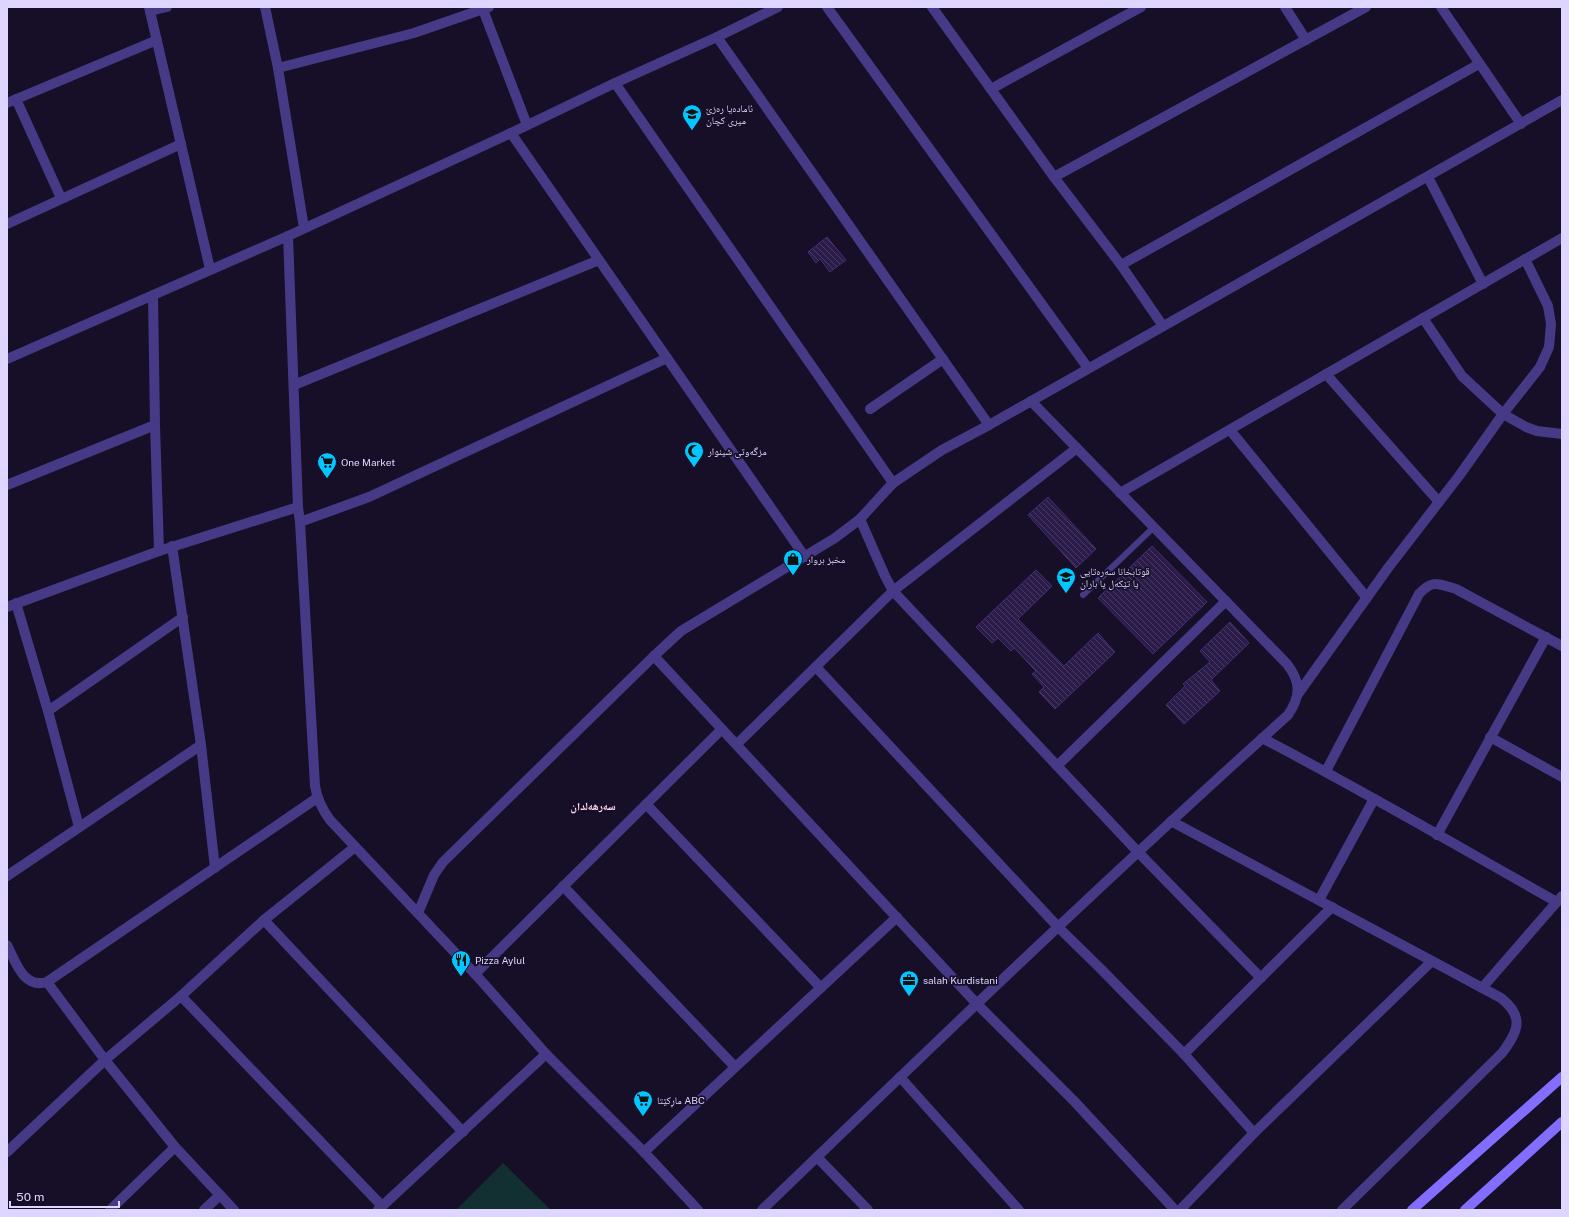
<svg xmlns="http://www.w3.org/2000/svg" width="1569" height="1217" font-family="'Public Sans','Noto Naskh Arabic',sans-serif">
<style>
.green{fill:#122f31}
.building{fill:url(#building-back-hatch);stroke:#442d75}
.lines{fill:none;stroke-linecap:round;stroke-linejoin:round}
.lane{stroke:#463a87;stroke-width:6}
.street{stroke:#463a87;stroke-width:10}
.secondary{stroke:#836dff;stroke-width:10}
.labels{text-anchor:middle;stroke-width:3.5;stroke-linejoin:round;paint-order:stroke}
.poi-label{font-size:10px;fill:#dfd6ff;stroke:#160f27;text-anchor:start}
.neighbourhood-label{font-size:11px;font-weight:bold;fill:#ffd8ec;stroke:#160f27}
</style>
<defs>
<pattern id="building-back-hatch" width="6" height="6" patternUnits="userSpaceOnUse"><rect width="6" height="6" fill="#2a1b49"/><path d="M-1 5l2 2M0 0l6 6M5-1l2 2" fill="none" stroke="#483b64"/></pattern>
</defs>
<rect width="100%" height="100%" fill="#160f27"/>
<path class="green" d="M503,1163l48,47h-95z"/>
<g class="building">
<path d="M827,237l19,23 -16,12 -10,-13 -4,4 -8,-11z"/>
<path d="M1048,497l48,52 -20,19 -48,-53z"/>
<path d="M1152,546l55,56 -54,52 -55,-56z"/>
<path d="M1036,570l16,16 -34,33 46,47 34,-33 17,19 -60,57 -16,-17 5,-5 -12,-13 4,-3 -22,-23 -3,3 -13,-13 -6,5 -16,-16z"/>
<path d="M1230,622l19,21 -38,37 9,11 -36,33 -18,-19 19,-19 -2,-2 27,-22 -10,-11z"/>
</g>
<g class="lines">
<path class="lane" d="M1083,595l71,-68"/>
<g class="street">
<path d="M149,7l61,262"/>
<path d="M265,7l13,61 26,160"/>
<path d="M482,7l45,118"/>
<path d="M827,7l261,361"/>
<path d="M932,7l122,170 67,88 42,61"/>
<path d="M1285,7l21,33"/>
<path d="M1441,7l80,117"/>
<path d="M150,11l17,-4"/>
<path d="M717,37l272,388"/>
<path d="M278,68l136,-35 75,-26"/>
<path d="M615,83l278,400"/>
<path d="M991,89l150,-82"/>
<path d="M16,99l45,99"/>
<path d="M7,103l150,-63"/>
<path d="M511,133l294,424"/>
<path d="M1054,177l312,-170"/>
<path d="M1428,177l55,107"/>
<path d="M7,224l174,-80"/>
<path d="M288,236l10,271 2,15 15,264c2,13 7,23 15,34l147,156 69,78 98,98 54,58"/>
<path d="M1121,265l358,-201"/>
<path d="M153,295l2,130 4,126"/>
<path d="M1423,318l39,58 41,38 23,13 11,4 25,3"/>
<path d="M7,359l281,-123 223,-103 104,-50 102,-46 61,-30"/>
<path d="M1326,374l113,128"/>
<path d="M294,385l305,-125"/>
<path d="M870,409l73,-50"/>
<path d="M1230,430l137,168"/>
<path d="M7,485l148,-60"/>
<path d="M1120,493l442,-255"/>
<path d="M860,519l25,57 8,15 245,261 123,126"/>
<path d="M300,522l69,-25 298,-139"/>
<path d="M172,546l29,199 14,123"/>
<path d="M16,603l32,108 31,116"/>
<path d="M7,607l152,-56 139,-44"/>
<path d="M654,656l323,348 97,97 101,109"/>
<path d="M816,667l243,261 42,41 83,85 70,79"/>
<path d="M1298,694l90,-126 71,-92 44,-62 37,-47 9,-20 2,-23 -3,-18 -23,-47"/>
<path d="M48,711l135,-94"/>
<path d="M1490,737l72,40"/>
<path d="M1262,738c100,52 197,109 295,164"/>
<path d="M737,744l156,-153 184,-143"/>
<path d="M1057,766l169,-165"/>
<path d="M1326,771l93,-177c14,-15 19,-10 37,-5l106,57"/>
<path d="M646,804l175,184"/>
<path d="M1171,821l330,177c24,19 17,34 1,55l-160,157"/>
<path d="M1437,835l109,-198"/>
<path d="M7,876l194,-131"/>
<path d="M563,886l172,181"/>
<path d="M1319,900l55,-101"/>
<path d="M418,913l16,-38 9,-13 211,-206 27,-25 154,-93 25,-19 33,-36 49,-33 47,-25 573,-325"/>
<path d="M264,920l199,212"/>
<path d="M7,945c9,17 16,44 40,37l270,-184"/>
<path d="M475,974l247,-245"/>
<path d="M47,982l58,78 70,87 59,63"/>
<path d="M1482,988l80,-92"/>
<path d="M181,996l201,210"/>
<path d="M1184,1054l148,-147"/>
<path d="M900,1077l119,133"/>
<path d="M7,1152l98,-92 76,-64 83,-76 91,-73"/>
<path d="M644,1152l253,-235"/>
<path d="M817,1157l51,53"/>
<path d="M110,1210l65,-63"/>
<path d="M204,1210l16,-15"/>
<path d="M378,1210l168,-156"/>
<path d="M762,1210c173,-167 347,-334 526,-495 13,-19 13,-33 -1,-51l-256,-263"/>
<path d="M1180,1210l74,-77 178,-172"/>
</g>
<g class="secondary">
<path d="M1412,1210l150,-133"/>
<path d="M1465,1210l97,-88"/>
</g>
</g>
<defs>
<g id="school-pin" transform="scale(1)"><path d="M0 17L-7.5 6A9.5 9.5 0 1 1 7.5 6Z" fill="#02c6ff" stroke="#160f27"/><path d="M0-5L7-2L0 1L-7-2ZM-4 1L0 2.5L4 1V4Q0 6-4 4Z" fill="#111"/></g>
<g id="mosque-pin" transform="scale(1)"><path d="M0 17L-7.5 6A9.5 9.5 0 1 1 7.5 6Z" fill="#02c6ff" stroke="#160f27"/><path d="M3.5-4.9A6 6 0 1 0 3.5 4.9A5 5 0 1 1 3.5-4.9Z" fill="#111"/></g>
<g id="supermarket-pin" transform="scale(1)"><path d="M0 17L-7.5 6A9.5 9.5 0 1 1 7.5 6Z" fill="#02c6ff" stroke="#160f27"/><path d="M-6-5.5h2.5l.6 2H6L4.5 2H-2.5L-4.4-4H-6ZM-1.5 3.2a1.3 1.3 0 1 0 .1 0ZM3 3.2a1.3 1.3 0 1 0 .1 0Z" fill="#111"/></g>
<g id="shop-pin" transform="scale(1)"><path d="M0 17L-7.5 6A9.5 9.5 0 1 1 7.5 6Z" fill="#02c6ff" stroke="#160f27"/><path d="M-5-2.5h2.3a2.7 3.5 0 0 1 5.4 0H5L5.5 6h-11ZM-1.5-2.5h3a1.5 2.3 0 0 0-3 0Z" fill="#111"/></g>
<g id="restaurant-pin" transform="scale(1)"><path d="M0 17L-7.5 6A9.5 9.5 0 1 1 7.5 6Z" fill="#02c6ff" stroke="#160f27"/><path d="M-5-6h1v4h1v-4h1v4h1v-4h1v5L-1.5 .5V6h-2V.5L-5-1ZM5-6V6H3V1.5H1.5Q1.5-4 5-6Z" fill="#111"/></g>
<g id="office-pin" transform="scale(1)"><path d="M0 17L-7.5 6A9.5 9.5 0 1 1 7.5 6Z" fill="#02c6ff" stroke="#160f27"/><path d="M-6-3h4V-5.5h4V-3h4V5H-6ZM-1-4.5V-3h2v-1.5ZM-6 0V1H6V0Z" fill="#111"/></g>
</defs>
<g fill-rule="evenodd">
<use href="#school-pin" x="692" y="114"/>
<use href="#mosque-pin" x="694" y="451"/>
<use href="#supermarket-pin" x="327" y="462"/>
<use href="#shop-pin" x="793" y="559"/>
<use href="#school-pin" x="1066" y="577"/>
<use href="#restaurant-pin" x="461" y="960"/>
<use href="#office-pin" x="909" y="980"/>
<use href="#supermarket-pin" x="643" y="1100"/>
</g>
<g class="labels">
<g class="poi-label">
<text x="706" y="112">ئامادەيا رەزێ<tspan x="706" dy="12">ميرى كچان</tspan></text>
<text x="708" y="455">مزگەوتی شينوار</text>
<text x="341" y="466">One Market</text>
<text x="807" y="563">مخبز بروار</text>
<text x="1080" y="575">قوتابخانا سەرەتایی<tspan x="1080" dy="12">یا تێکەل یا باران</tspan></text>
<text x="475" y="964">Pizza Aylul</text>
<text x="923" y="984">salah Kurdistani</text>
<text x="657" y="1104">ماڕکێتا ABC</text>
</g>
<g class="neighbourhood-label">
<text x="593" y="810">سەرهەلدان</text>
</g>
</g>
<rect width="1569" height="1217" fill="none" stroke="#dfd6ff" stroke-width="16"/>
<path d="M10 1201v6h109v-6" fill="none" stroke="#dfd6ff" stroke-width="2"/>
<text x="16" y="1201" font-size="12" fill="#dfd6ff" stroke="#160f27" stroke-width="3" paint-order="stroke">50 m</text>
</svg>
